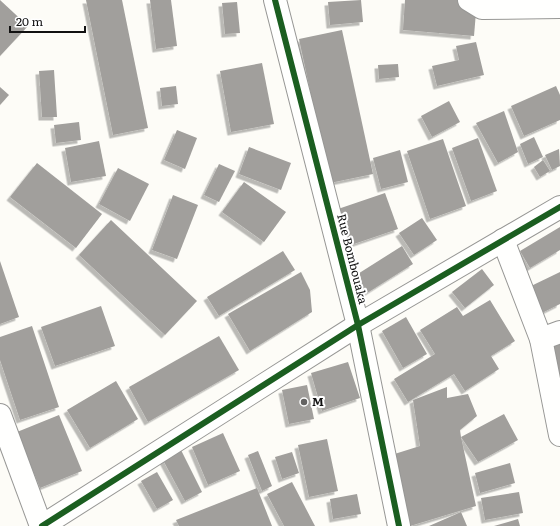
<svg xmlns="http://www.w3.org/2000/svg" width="560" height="526" font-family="Literata,serif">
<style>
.building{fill:#a19f9c;filter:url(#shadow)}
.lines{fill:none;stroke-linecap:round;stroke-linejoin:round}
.minor-casing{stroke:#979795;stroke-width:24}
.minor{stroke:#fffffe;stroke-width:22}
.cycleway-casing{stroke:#fff;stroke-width:8}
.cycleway{stroke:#1b5e20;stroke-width:6}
.poi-dot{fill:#646362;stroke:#fff;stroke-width:1.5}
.labels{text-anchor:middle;stroke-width:4;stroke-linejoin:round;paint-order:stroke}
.street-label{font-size:12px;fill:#111;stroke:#fff}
.poi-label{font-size:12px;font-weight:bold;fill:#111;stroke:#fff;text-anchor:start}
</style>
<defs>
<filter id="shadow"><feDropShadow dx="-3.5" dy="3.5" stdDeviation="0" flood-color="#0004"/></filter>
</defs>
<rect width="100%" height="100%" fill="#fdfcf7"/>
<g class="building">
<path d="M0,0l28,26 -28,30z"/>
<path d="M86,0h36l26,128 -35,7z"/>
<path d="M150,0h21l6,46 -21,3z"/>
<path d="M361,0l2,22 -33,3 -2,-23z"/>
<path d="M405,0h72l-3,36 -71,-6z"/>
<path d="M237,2l3,31 -15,1 -3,-31z"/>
<path d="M342,30l31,144 -43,9 -31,-144z"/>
<path d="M476,42l8,33 -47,11 -5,-20 27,-6 -3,-14z"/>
<path d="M262,63l12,61 -43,8 -11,-61z"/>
<path d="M398,64l1,13 -20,2 -1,-14z"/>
<path d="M54,70l3,47h-15l-3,-46z"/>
<path d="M176,86l2,18 -16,2 -2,-18z"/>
<path d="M556,86l4,9v25l-36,16 -13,-30z"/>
<path d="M0,87l9,8 -9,10z"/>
<path d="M449,101l11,21 -28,15 -11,-21z"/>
<path d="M504,111l14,41 -20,11 -22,-40z"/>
<path d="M79,122l2,18 -25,3 -2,-18z"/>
<path d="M177,130l20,8 -12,31 -21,-9z"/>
<path d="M534,137l9,20 -15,7 -8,-20z"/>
<path d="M478,138l19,53 -26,10 -19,-53z"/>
<path d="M443,139l23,67 -36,13 -23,-68z"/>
<path d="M99,141l7,35 -35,6 -6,-34z"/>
<path d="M249,147l42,16 -10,27 -42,-16z"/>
<path d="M559,149l1,17 -8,4 -7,-15z"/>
<path d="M400,150l8,32 -27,7 -8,-31z"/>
<path d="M543,160l7,11 -10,6 -6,-10z"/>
<path d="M37,163l65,51 -26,34 -66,-51z"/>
<path d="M219,164l16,7 -16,31 -15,-7z"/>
<path d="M118,168l31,16 -19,37 -31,-17z"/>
<path d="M244,182l42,30 -22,30 -42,-30z"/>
<path d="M385,193l13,36 -47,16 -13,-36z"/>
<path d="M173,195l25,10 -21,54 -25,-9z"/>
<path d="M422,218l15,22 -23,15 -15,-22z"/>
<path d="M111,220l86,81 -32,34 -86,-80z"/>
<path d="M560,227v23l-30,18 -10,-17z"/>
<path d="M402,246l11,18 -49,31 -11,-18z"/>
<path d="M283,251l12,19 -76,46 -12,-19z"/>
<path d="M0,261l19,56 -19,7z"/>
<path d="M482,269l12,16 -29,23 -13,-16z"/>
<path d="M301,272l9,18 2,22 -62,39 -22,-37z"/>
<path d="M560,272v32l-18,9 -13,-26z"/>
<path d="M490,300l25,41 -24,15 8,13 -34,22 -11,-17 -46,28 -14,-23 41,-25 -15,-24 37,-23 6,9z"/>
<path d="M101,306l14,40 -60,20 -14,-39z"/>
<path d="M406,317l21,37 -24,14 -21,-37z"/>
<path d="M32,326l27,81 -39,13 -20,-60v-23z"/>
<path d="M219,336l20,34 -91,52 -19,-35z"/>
<path d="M560,343v37l-14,-34z"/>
<path d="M348,362l12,36 -38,13 -11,-38z"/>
<path d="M116,381l22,38 -48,29 -23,-38z"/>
<path d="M307,385l7,34 -25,5 -7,-34z"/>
<path d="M447,387v11l21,-4 9,22 -17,14 1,7 43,-23 14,26 -40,22 -17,-25 15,69 -66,20 -25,-69 35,-11 -7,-46z"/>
<path d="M59,415l23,56 -42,17 -23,-56z"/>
<path d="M223,433l17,38 -32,14 -16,-38z"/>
<path d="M327,439l11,52 -29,6 -11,-52z"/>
<path d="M181,450l21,42 -17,9 -22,-41z"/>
<path d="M258,451l14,35 -10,5 -14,-36z"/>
<path d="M292,452l7,21 -17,6 -7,-22z"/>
<path d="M510,463l5,20 -35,10 -5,-20z"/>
<path d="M157,472l16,28 -16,9 -16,-28z"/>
<path d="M292,482l23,44h-31l-17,-32z"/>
<path d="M257,488l15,38h-93l-3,-6z"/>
<path d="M519,492l4,21 -38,7 -4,-22z"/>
<path d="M357,494l4,20 -28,5 -3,-20z"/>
<path d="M461,512l6,14h-38z"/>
<path d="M518,519l2,7h-26z"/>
</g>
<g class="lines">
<g class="minor-casing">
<g id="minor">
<path d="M275,0l83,325 41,201"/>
<path d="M469,0l13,8 78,-1"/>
<path d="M503,240l38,99 19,96"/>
<path d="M541,339l19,-7"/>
<path d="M0,415l41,111"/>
<path d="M42,526l316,-201 202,-118"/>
</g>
</g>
<use href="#minor" class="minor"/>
<g class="cycleway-casing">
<g id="cycleway">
<path d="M275,0l83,325 41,201"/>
<path d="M42,526l316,-201 202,-118"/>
</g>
</g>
<use href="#cycleway" class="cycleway"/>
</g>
<circle class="poi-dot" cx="304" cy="402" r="4"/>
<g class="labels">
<g class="street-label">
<text transform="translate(352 259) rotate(76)" y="4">Rue Bombouaka</text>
</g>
<g class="poi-label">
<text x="312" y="406">M</text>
</g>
</g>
<path d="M10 26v6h75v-6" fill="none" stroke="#111111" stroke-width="2"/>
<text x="16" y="26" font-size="12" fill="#111111" stroke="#ffffff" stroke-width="3" paint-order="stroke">20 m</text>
</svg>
